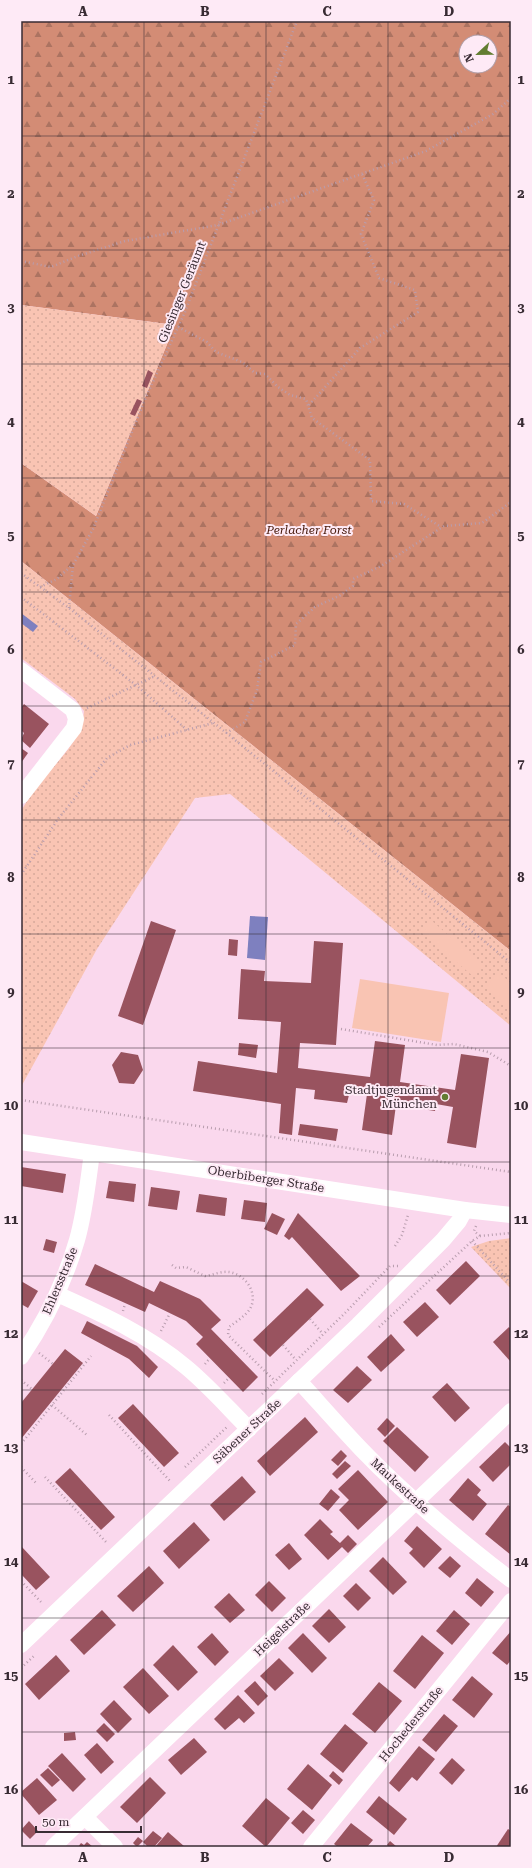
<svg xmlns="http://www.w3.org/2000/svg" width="532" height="1868" font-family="'Roboto Serif',serif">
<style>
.forest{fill:url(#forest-firs);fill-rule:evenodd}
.park{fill:url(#park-dots)}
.garden{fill:#f9c4b3}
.water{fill:#7e80bf}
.building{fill:#99535f}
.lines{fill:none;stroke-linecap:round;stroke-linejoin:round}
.path{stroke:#b89dae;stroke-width:2.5;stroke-dasharray:1 3;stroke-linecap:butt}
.street{stroke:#fff;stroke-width:16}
.grid{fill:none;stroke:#382b33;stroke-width:1;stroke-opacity:0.55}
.poi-dot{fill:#627d31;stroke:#feeaf6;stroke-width:1.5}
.labels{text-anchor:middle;stroke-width:4;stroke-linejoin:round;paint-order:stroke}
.street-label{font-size:12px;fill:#382b33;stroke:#feeaf6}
.park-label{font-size:12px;font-style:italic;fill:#47190a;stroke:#feeaf6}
.poi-label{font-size:12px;fill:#382b33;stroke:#feeaf6;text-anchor:end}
.neatline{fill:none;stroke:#382b33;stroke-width:1.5}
.grid-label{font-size:13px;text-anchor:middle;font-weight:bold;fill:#382b33}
</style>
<defs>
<pattern id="forest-firs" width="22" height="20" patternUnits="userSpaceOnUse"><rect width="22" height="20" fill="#d38c75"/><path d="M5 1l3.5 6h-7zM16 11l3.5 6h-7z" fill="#ac7361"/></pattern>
<pattern id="park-dots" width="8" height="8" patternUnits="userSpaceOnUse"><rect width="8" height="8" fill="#f9c4b3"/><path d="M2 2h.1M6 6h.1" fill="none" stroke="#d6a99a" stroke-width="1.8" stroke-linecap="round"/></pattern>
</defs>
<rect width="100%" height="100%" fill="#fad8ed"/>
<path class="forest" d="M21,21h490v930l-490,-390v-98l75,53 79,-191 -154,-20zM466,42h24v24h-24z"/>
<g class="park">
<path d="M21,305l154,20 -79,191 -75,-53z"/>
<path d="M21,561l490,390v75l-281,-232 -35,4 -98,151 -76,138v-276c5,-8 10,-17 15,-24 18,-23 46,-45 48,-76l-9,-12 -54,-41z"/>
<path d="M511,1238v51l-40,-42 18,-6z"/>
</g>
<g class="garden">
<path d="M432,921l51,44 -9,12 -52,-44z"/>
<path d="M498,972l13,11v26l-25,-21z"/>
<path d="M360,979l89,14 -8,49 -89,-14z"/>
</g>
<g class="water">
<path d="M21,613l17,13 -5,6 -12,-9z"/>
<path d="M250,916l18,1 -3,43 -18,-2z"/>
</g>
<g class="building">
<path d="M148,370l5,3 -6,15 -5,-2z"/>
<path d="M137,399l5,2 -7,15 -5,-2z"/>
<path d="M24,704l25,20 -19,24 -9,-8 3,-7 -3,-3v-22z"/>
<path d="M21,748l7,5 -7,10z"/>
<path d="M151,921l25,9 -33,95 -25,-9z"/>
<path d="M229,939l9,1 -1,16 -9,-1z"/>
<path d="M314,941l29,2 -7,102 -36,-2 -2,25 72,9 5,-36 30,4 -5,37 55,8 6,-36 28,4 -13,90 -29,-5 6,-36 -17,-3 -1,7 -39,-6 -4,30 -30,-5 5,-36 -17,-3 -3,12 -33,-4 1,-9 -19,-2 -4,47 -13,-2 2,-29 -88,-13 5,-30 79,12 4,-51 -43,-3 3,-50 24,2 -1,10 47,2z"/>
<path d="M239,1043l19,2 -2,13 -18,-3z"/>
<path d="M121,1052l17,3 5,15 -9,14 -15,-1 -7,-18z"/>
<path d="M300,1124l38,5 -2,12 -38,-6z"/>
<path d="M21,1167l45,7 -3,19 -42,-7z"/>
<path d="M109,1181l27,3 -2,18 -28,-4z"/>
<path d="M151,1187l29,4 -3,19 -29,-4z"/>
<path d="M199,1194l28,4 -2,18 -29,-4z"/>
<path d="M244,1200l23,3 -2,19 -24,-3z"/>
<path d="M272,1213l13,6 -8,16 -13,-6z"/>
<path d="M298,1213l62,63 -19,15 -49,-54 -3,3 -5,-4z"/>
<path d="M46,1239l11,3 -3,11 -11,-3z"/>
<path d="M466,1261l14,15 -30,29 -14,-15z"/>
<path d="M95,1264l59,28 6,-11 40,18 21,21 -10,9 47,48 -15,15 -47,-48 7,-7 -17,-16 -37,-18 -4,9 -60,-27z"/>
<path d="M21,1281l17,10 -10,17 -7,-4z"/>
<path d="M307,1288l17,17 -54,52 -17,-17z"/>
<path d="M425,1302l14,15 -22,20 -14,-15z"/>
<path d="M87,1321l50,25 21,21 -9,11 -20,-19 -48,-26z"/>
<path d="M509,1327l2,3v32l-18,-20z"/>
<path d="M391,1334l14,16 -24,22 -14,-15z"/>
<path d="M65,1349l18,14 -62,76v-36z"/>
<path d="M357,1366l15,14 -24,23 -15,-13z"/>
<path d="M447,1383l23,25 -15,14 -23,-25z"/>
<path d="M133,1404l46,49 -15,14 -46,-49z"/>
<path d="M305,1417l13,15 -48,44 -13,-15z"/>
<path d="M387,1418l8,8 -10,11 -8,-8z"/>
<path d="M397,1427l32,30 -14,15 -32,-31z"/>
<path d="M505,1442l6,6v16l-18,18 -14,-15z"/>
<path d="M341,1450l6,6 -9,10 -7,-6z"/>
<path d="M345,1461l6,5 -14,13 -5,-5z"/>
<path d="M70,1468l45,49 -14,13 -46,-48z"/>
<path d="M358,1470l30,32 -30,28 -19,-20 10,-10 -11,-11z"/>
<path d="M242,1476l14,16 -32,29 -14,-16z"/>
<path d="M468,1478l13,12 -4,5 10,9 -14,17 -24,-21z"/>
<path d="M331,1489l9,8 -12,14 -9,-7z"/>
<path d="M508,1505l3,2v48l-26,-21z"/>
<path d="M320,1519l13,13 -3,2 10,9 8,-8 9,9 -9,9 -6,-6 -14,13 -24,-25z"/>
<path d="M194,1522l16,18 -31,29 -16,-18z"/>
<path d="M417,1526l25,23 -18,19 -15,-15 4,-4 -9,-8z"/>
<path d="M289,1543l13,16 -13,11 -14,-15z"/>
<path d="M21,1546l29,31 -14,13 -15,-16z"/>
<path d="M450,1556l11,10 -11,12 -12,-10z"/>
<path d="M383,1557l24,25 -14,13 -24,-24z"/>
<path d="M149,1566l15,17 -31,29 -16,-16z"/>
<path d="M477,1578l17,14 -13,15 -16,-14z"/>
<path d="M269,1581l17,17 -14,14 -17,-17z"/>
<path d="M356,1583l15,15 -13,13 -15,-15z"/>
<path d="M229,1593l16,17 -15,13 -16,-16z"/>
<path d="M329,1609l17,18 -17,16 -17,-17z"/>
<path d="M102,1610l14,15 -32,30 -14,-15z"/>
<path d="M454,1610l16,14 -18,21 -16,-14z"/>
<path d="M511,1631v29l-4,5 -15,-12z"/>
<path d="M212,1633l17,19 -14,14 -18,-19z"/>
<path d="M303,1633l24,25 -15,15 -24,-25z"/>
<path d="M422,1635l22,18 -29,36 -22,-18z"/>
<path d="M173,1645l25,27 -20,19 -25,-26z"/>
<path d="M56,1655l14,16 -31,29 -14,-16z"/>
<path d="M279,1658l15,15 -19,18 -15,-15z"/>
<path d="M143,1668l26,28 -20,18 -26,-27z"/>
<path d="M472,1676l21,18 -19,24 -22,-18z"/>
<path d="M255,1681l13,15 -10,10 -14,-15z"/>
<path d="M379,1682l23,19 -27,32 -23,-19z"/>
<path d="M238,1695l17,18 -11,10 -5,-5 -14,12 -11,-11z"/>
<path d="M114,1700l18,19 -14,14 -18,-19z"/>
<path d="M444,1714l14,12 -22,26 -14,-12z"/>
<path d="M104,1723l11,11 -8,8 -11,-11z"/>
<path d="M345,1724l23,19 -25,30 -23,-19z"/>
<path d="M75,1732l1,8 -12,1v-8z"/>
<path d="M194,1738l13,14 -26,23 -13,-15z"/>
<path d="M97,1743l17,19 -13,12 -17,-19z"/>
<path d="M419,1746l16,13 -18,22 -5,-4 -13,15 -10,-9z"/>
<path d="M62,1753l24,26 -13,13 -25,-26z"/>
<path d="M452,1758l13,12 -13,15 -13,-12z"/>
<path d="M308,1764l24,21 -20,25 -25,-21z"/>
<path d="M48,1768l12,12 -8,7 -12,-12z"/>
<path d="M333,1771l10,9 -4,5 -10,-9z"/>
<path d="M150,1777l16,16 -29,30 -17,-16z"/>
<path d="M37,1778l20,22 -18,15 -18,-21v-2z"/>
<path d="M379,1796l28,23 -13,16 -28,-23z"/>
<path d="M266,1798l24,20 -24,29 -24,-21z"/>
<path d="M303,1810l12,10 -12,14 -12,-11z"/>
<path d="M29,1821l9,10 -8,8 -9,-9z"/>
<path d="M351,1823l22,17 -6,7h-29l-4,-3z"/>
<path d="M508,1829l3,2v16h-15z"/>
<path d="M153,1831l9,7 -8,9h-6l-5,-5z"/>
<path d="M168,1832l17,15h-30z"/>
<path d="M138,1837l5,4 -6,6 -4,-4z"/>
<path d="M390,1841l7,6h-8l-2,-2z"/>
<path d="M87,1842l6,5h-15l3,-4 3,2z"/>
</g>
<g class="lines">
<g class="path">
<path d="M21,261l30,6 27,-11 47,-15 93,-16 208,-74 67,-37 18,-16"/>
<path d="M178,327l29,15 9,10 26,10 13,11 10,1 13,13 12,8 16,4 6,19 58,42 1,41 33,3 37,23"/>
<path d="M309,405l51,-57 58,-36 -3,-22 -36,-12 -18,-44 13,-34 -12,-26"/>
<path d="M21,573l48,35 145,115 297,240"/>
<path d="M40,587l17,-8 15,-14"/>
<path d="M21,597l115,88 51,45"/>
<path d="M69,608l4,-43 20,-36 53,-132 39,-85 112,-291"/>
<path d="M87,708l68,-32"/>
<path d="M226,733l19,-11 12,-32 4,-28 34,-17 1,-21 19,-17 24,-11 14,-10v-7l28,-13 63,-40 38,-3 29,-21"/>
<path d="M21,875l37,-56 49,-61 23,-13 83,-22"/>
<path d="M341,1029l96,16 17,-1 34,8 23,14"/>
<path d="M21,1100l490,72"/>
<path d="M476,1226l-2,5 6,5"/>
<path d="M472,1241l39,43"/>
<path d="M395,1246l7,-11 6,-20"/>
<path d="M172,1265l4,3 10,-1 19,9c8,-1 16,-5 24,-4 16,2 30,21 21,37 -5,7 -14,13 -21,18l-1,8 47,46"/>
<path d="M123,1311l2,-7"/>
<path d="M310,1319l13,15"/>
<path d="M379,1327l93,-86 8,-5 31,-3"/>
<path d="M161,1331l9,-18"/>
<path d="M283,1345l13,15"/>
<path d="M39,1353l14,11"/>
<path d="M205,1364l5,-6"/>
<path d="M21,1380l11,9"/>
<path d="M224,1383l5,-5"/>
<path d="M262,1394l84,-82 44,-46h8"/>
<path d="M52,1405l36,31"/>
<path d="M109,1415l61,66"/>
<path d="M21,1444l70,-88"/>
<path d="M21,1467l16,17"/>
<path d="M185,1467l43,-41"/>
<path d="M45,1477l61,65"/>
<path d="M21,1581l21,22"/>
<path d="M21,1668l13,-12"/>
</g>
<g class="street">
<path d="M21,670l52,40 3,9 -2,9 -53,68"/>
<path d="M21,1142l444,68 46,5"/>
<path d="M57,1294c45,20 91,41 129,73 23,19 42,41 63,62"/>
<path d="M21,1357c24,-35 44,-76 56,-117 8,-28 11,-59 15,-87"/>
<path d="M299,1381c21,23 41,46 62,68 46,48 98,91 150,131"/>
<path d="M21,1645l337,-320 85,-85 16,-19 6,-11"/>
<path d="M85,1817l30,30"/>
<path d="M53,1847l458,-436"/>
<path d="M311,1847l200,-246"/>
</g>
</g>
<path class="grid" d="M144,21v1826M266,21v1826M388,21v1826M21,136h490M21,250h490M21,364h490M21,478h490M21,592h490M21,706h490M21,820h490M21,934h490M21,1048h490M21,1162h490M21,1276h490M21,1390h490M21,1504h490M21,1618h490M21,1732h490"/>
<circle class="poi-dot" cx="445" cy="1097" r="4"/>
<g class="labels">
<g class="street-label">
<text transform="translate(182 292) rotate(-68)" y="4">Giesinger Geräumt</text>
<text transform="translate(266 1179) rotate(9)" y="4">Oberbiberger Straße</text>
<text transform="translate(60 1281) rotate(-67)" y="4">Ehlersstraße</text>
<text transform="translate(247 1431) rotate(-43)" y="4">Säbener Straße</text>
<text transform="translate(400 1486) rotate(43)" y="4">Maukestraße</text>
<text transform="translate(282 1629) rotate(-44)" y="4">Heigelstraße</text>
<text transform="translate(411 1724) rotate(-51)" y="4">Hochederstraße</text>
</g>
<g class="park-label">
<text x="309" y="534">Perlacher Forst</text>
</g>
<g class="poi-label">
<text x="437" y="1094">Stadtjugendamt<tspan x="437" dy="14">München</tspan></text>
</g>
</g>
<rect width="532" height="1868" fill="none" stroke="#feeaf6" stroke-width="44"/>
<g transform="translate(478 54) rotate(248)"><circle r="19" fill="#feeaf6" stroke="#af9ea8"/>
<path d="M0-3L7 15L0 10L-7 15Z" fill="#627d31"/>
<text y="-6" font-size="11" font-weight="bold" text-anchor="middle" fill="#382b33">N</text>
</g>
<path d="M36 1826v6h105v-6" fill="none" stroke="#382b33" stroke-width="2"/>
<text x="42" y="1826" font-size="12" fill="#382b33" stroke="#feeaf6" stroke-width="3" paint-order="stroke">50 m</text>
<rect x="22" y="22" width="488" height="1824" class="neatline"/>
<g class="grid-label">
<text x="83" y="16">A</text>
<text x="205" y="16">B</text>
<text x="327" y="16">C</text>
<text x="449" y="16">D</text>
<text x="11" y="84">1</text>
<text x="521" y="84">1</text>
<text x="11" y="198">2</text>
<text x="521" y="198">2</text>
<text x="11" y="312">3</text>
<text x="521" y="312">3</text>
<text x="11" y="426">4</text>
<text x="521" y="426">4</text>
<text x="11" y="540">5</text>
<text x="521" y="540">5</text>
<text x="11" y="654">6</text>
<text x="521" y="654">6</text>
<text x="11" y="768">7</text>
<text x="521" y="768">7</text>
<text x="11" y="882">8</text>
<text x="521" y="882">8</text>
<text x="11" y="996">9</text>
<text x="521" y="996">9</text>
<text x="11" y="1110">10</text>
<text x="521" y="1110">10</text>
<text x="11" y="1224">11</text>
<text x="521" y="1224">11</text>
<text x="11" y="1338">12</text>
<text x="521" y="1338">12</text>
<text x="11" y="1452">13</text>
<text x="521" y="1452">13</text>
<text x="11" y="1566">14</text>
<text x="521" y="1566">14</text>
<text x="11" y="1680">15</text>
<text x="521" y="1680">15</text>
<text x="11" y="1794">16</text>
<text x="521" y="1794">16</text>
<text x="83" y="1862">A</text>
<text x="205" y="1862">B</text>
<text x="327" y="1862">C</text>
<text x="449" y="1862">D</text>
</g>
</svg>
